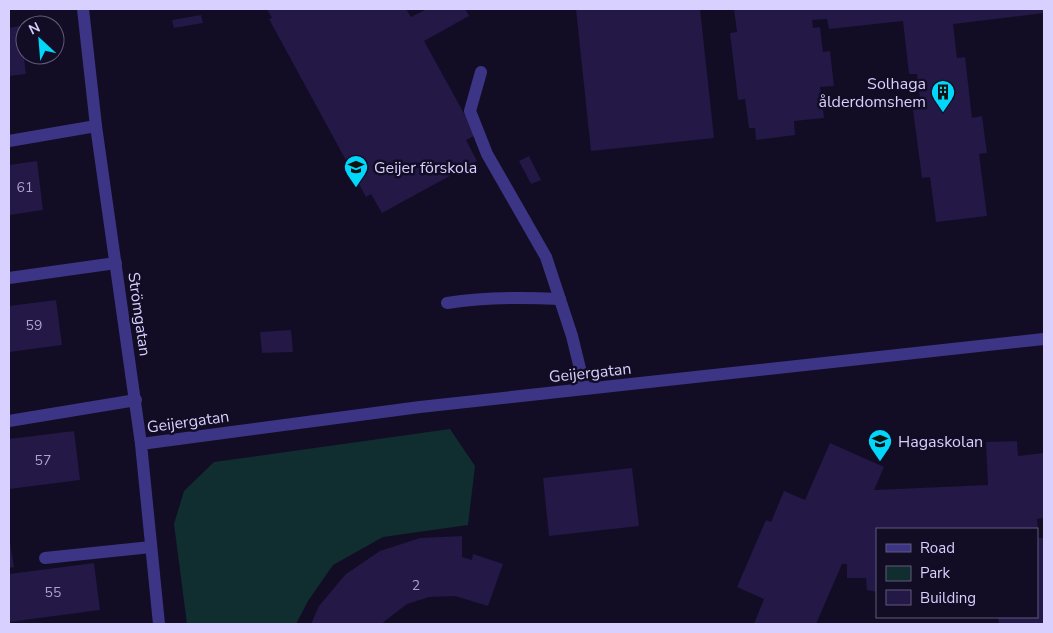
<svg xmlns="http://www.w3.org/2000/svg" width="1053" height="633" font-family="'Nunito Sans',sans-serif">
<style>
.green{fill:#102e2f}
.building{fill:#231846}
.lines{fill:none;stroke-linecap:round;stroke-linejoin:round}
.lane{stroke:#3c3586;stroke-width:12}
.street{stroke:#3c3586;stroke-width:12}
.labels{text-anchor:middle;stroke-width:5;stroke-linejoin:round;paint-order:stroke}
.number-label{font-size:14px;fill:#aba2d1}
.poi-label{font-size:16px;fill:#d8d0ff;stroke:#120d24;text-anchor:start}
.street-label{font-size:16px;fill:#d8d0ff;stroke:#120d24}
</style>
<rect width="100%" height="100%" fill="#120d24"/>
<path class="green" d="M450,429l25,37 -7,59 -85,12 -50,28 -25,36 -12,23h-109l-13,-100 10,-33 30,-29z"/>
<g class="building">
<path d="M267,9h139l5,8 16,-8h38l4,7 -45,25 52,94 -10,5 11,21 -95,52 -11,-19 -5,3 -97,-178 3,-1z"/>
<path d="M576,9h124l14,129 -123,13z"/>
<path d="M734,9h310v4l-91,11 4,34 8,-1 7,61 10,-2 5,37 -8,1 8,62 -51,6 -6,-45 -8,1 -9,-68 8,-1 -4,-35h-8l-6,-53 -74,8 -2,-10 -15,1 1,8 7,-1 3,25 7,-1 4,35 -14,1 4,31 -30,3 1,14 -39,5 -1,-12h-6l-4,-29 -7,1 -8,-67 7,-1z"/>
<path d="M201,15l2,8 -29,5 -2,-8z"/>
<path d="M20,26l6,48 -17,2v-48z"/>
<path d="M529,156l12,24 -10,4 -12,-23z"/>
<path d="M37,161l6,49 -34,5v-50z"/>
<path d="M56,300l6,45 -53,7v-46z"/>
<path d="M291,330l2,22 -31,1 -2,-21z"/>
<path d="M74,431l6,49 -71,9v-50z"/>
<path d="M1017,441l1,15 26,-3v65l-7,1 1,10h-161v63l-10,-2 -1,-12h-19v-14h-5l-26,60h-62l10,-25 -27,-12 29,-67 5,2 13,-31 21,9 25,-57 54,24 -10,23 114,-5 -2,-43z"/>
<path d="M632,468l7,58 -90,10 -6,-58z"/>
<path d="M9,536l5,31 -5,1z"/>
<path d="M462,536v21l10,3 1,-6 30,10 -15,42 -33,-10 -26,1 -22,7 -26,20h-70l8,-18 27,-32 34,-23 40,-13z"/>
<path d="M1037,538h7v86h-45l-1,-7h39z"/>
<path d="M94,563l6,47 -91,12v-48z"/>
</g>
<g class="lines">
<g class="lane">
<path d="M481,72l-11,39 17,43 59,103 26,79 13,53"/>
<path d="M9,141l87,-15"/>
<path d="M9,278l107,-15"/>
<path d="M447,303c38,-6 74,-6 113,-4"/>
<path d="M9,421l127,-21"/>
<path d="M45,558l106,-11"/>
</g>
<g class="street">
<path d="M83,9l13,117 45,318 18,180"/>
<path d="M141,444l279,-37 624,-68"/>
</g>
</g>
<defs>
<g id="building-pin" transform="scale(1.25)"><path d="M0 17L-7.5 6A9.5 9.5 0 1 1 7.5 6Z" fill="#00d7fb" stroke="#120d24"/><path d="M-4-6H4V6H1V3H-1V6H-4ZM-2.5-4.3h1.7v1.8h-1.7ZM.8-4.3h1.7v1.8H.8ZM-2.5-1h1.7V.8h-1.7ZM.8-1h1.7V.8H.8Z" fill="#111"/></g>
<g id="school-pin" transform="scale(1.25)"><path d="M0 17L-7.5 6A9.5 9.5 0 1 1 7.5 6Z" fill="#00d7fb" stroke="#120d24"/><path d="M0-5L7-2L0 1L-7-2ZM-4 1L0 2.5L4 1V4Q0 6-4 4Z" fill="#111"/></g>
</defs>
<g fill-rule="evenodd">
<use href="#building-pin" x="943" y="92"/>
<use href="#school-pin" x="356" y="167"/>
<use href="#school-pin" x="880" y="441"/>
</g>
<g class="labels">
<g class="number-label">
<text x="25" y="192">61</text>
<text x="34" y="330">59</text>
<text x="43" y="465">57</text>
<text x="416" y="590">2</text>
<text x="53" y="597">55</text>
</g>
<g class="poi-label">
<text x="926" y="89" text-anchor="end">Solhaga<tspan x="926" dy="18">ålderdomshem</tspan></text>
<text x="374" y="173">Geijer förskola</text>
<text x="898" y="447">Hagaskolan</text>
</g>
<g class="street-label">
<text transform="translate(140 314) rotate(82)" y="6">Strömgatan</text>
<text transform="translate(590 372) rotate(-6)" y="6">Geijergatan</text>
<text transform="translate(188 421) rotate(-8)" y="6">Geijergatan</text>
</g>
</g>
<rect width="1053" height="633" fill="none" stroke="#d8d0ff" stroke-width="20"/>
<rect x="876" y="528" width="162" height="90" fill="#120d24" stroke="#615b7c"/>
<rect x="886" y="544" width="25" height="8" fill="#3c3586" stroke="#615b7c"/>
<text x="920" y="553" font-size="15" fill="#d8d0ff">Road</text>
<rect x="886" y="566" width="25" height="15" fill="#102e2f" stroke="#615b7c"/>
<text x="920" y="578" font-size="15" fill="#d8d0ff">Park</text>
<rect x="886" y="590" width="25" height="15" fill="#231846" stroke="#615b7c"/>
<text x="920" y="603" font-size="15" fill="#d8d0ff">Building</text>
<g transform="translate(40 40) rotate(334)"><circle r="24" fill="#120d24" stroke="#615b7c"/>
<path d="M0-4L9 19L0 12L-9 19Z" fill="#00d7fb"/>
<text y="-8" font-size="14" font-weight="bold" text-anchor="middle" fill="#d8d0ff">N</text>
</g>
</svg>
